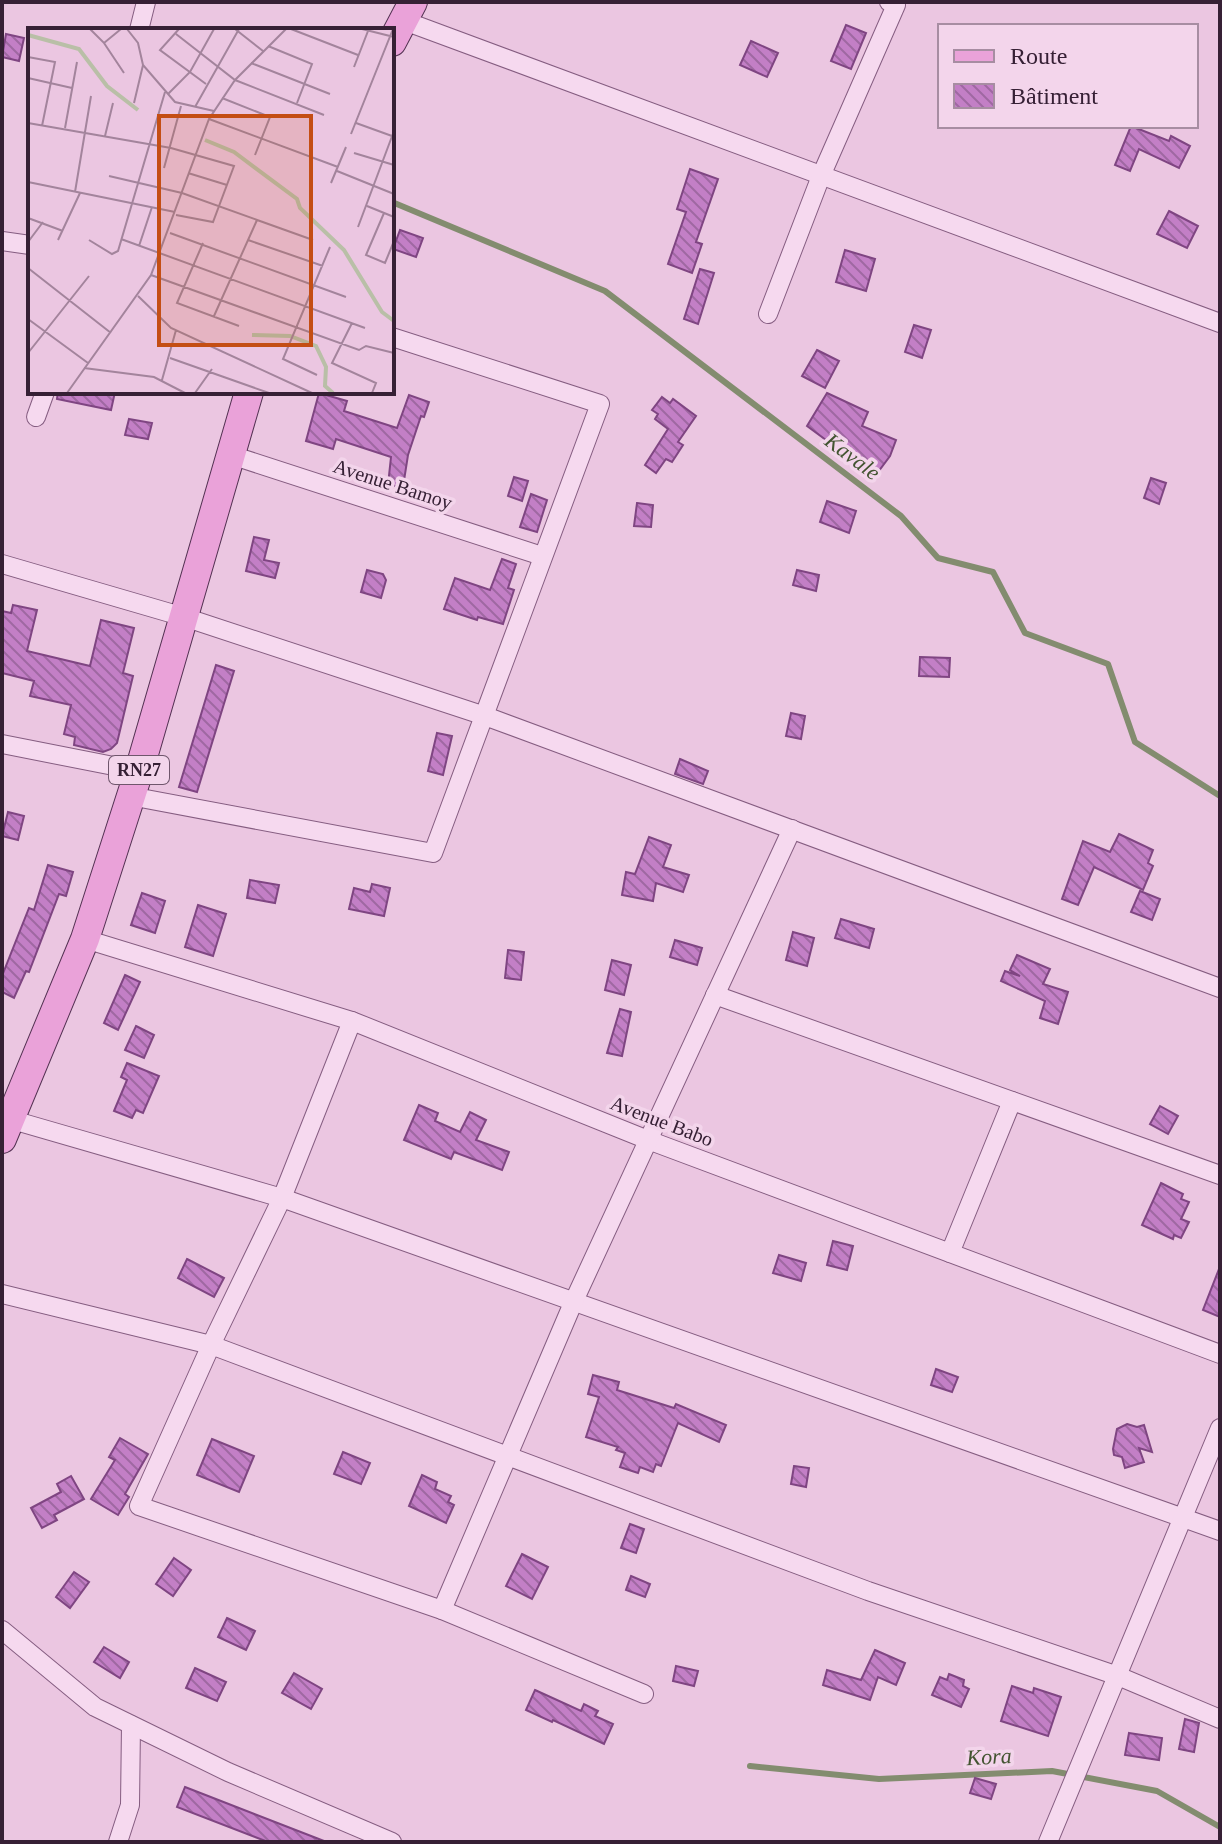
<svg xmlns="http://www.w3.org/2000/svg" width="1222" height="1844" font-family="'Times New Roman',serif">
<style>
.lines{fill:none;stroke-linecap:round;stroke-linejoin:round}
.stream{stroke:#838c6f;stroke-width:6}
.building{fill:url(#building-back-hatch);stroke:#7f4582;stroke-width:2}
.street-casing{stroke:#855d81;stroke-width:20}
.primary-casing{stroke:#533152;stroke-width:30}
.street{stroke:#f6d9ef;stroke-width:18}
.primary{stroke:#eaa2d9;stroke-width:28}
.labels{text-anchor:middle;stroke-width:7;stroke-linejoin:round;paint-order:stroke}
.shield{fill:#f3d5eb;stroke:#6f566c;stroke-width:2}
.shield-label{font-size:18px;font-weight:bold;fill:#362035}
.street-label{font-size:20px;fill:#362035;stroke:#f3d5eb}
.water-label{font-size:22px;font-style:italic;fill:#435431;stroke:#f3d5eb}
.inset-river{fill:none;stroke:#b9bfa7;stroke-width:4}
.inset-road{fill:none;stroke:#a3849c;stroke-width:2}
.view{fill:#c44e14;fill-opacity:0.15;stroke:#c44e14;stroke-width:4}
.inset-edge{fill:none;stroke:#362035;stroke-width:4}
</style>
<defs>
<pattern id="building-back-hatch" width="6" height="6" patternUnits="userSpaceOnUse" patternTransform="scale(2)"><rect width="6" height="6" fill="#c37fc6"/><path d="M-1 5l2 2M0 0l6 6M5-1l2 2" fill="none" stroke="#9f68a2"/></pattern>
</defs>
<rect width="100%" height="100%" fill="#ebc6e1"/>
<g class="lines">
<g class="stream">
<path d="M392,202l213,89 296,225 37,42 55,14 32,61 83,31 27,78 85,54"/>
<path d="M750,1766l129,13 173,-8 105,20 63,36"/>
</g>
</g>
<g class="building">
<path d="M846,25l20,8 -15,36 -20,-8z"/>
<path d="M6,34l18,4 -5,23 -17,-4z"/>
<path d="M751,41l27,12 -11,24 -27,-12z"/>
<path d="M1131,126l38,15 2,-5 19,10 -11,22 -40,-19 -9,22 -15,-6z"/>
<path d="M690,169l28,10 -22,63 6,2 -10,29 -24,-9 18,-52 -9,-3z"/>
<path d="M1169,211l29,15 -11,22 -30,-14z"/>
<path d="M400,230l23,8 -7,19 -23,-8z"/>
<path d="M845,250l30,9 -9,32 -30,-9z"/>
<path d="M700,269l14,4 -16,51 -14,-5z"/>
<path d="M914,325l17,5 -9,28 -17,-6z"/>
<path d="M817,350l22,11 -14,27 -23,-12z"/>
<path d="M58,392h57l-4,18 -54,-11z"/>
<path d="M319,393l28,8 -3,10 53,17 12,-33 20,7 -5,15 -3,-1 -13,39 -5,32 -15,-2 3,-28 -55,-18 -3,10 -27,-8z"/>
<path d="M827,393l41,19 -6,14 34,14 -6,16 -15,20 -68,-50z"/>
<path d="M662,397l8,6 3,-4 23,17 -18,26 5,3 -11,17 -6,-3 -10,14 -11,-8 23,-36 -13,-10 3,-5 -6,-4z"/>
<path d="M129,419l23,4 -4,16 -23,-4z"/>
<path d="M514,477l14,4 -6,20 -14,-5z"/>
<path d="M1151,478l15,5 -7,21 -15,-6z"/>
<path d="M531,494l16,6 -10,32 -17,-5z"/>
<path d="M827,501l29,10 -7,22 -29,-11z"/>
<path d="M637,503l16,2 -2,22 -17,-1z"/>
<path d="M254,537l15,3 -5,20 15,3 -4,15 -29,-7z"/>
<path d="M502,559l14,5 -8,24 6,2 -11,34 -25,-7 -1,3 -33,-11 11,-31 35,12z"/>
<path d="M367,570l16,4 3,6 -5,18 -20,-6z"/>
<path d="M797,570l22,5 -3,16 -23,-6z"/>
<path d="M13,605l24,5 -10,41 63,15 11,-46 33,8 -11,45 10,3 -16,67 -6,6 -8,3 -29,-7 1,-8 -11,-3 7,-29 -41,-9 4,-15 -32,-8v-62l9,2z"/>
<path d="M920,657l30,1 -1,19 -30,-1z"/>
<path d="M216,665l18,6 -37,121 -18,-5z"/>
<path d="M791,713l14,3 -4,23 -15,-3z"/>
<path d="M437,733l15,3 -9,39 -15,-4z"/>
<path d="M680,759l28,12 -5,13 -28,-10z"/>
<path d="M8,812l16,4 -6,24 -16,-4z"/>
<path d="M1119,834l34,16 -5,13 5,3 -10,24 -49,-23 -16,38 -16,-6 21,-58 27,11z"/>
<path d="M649,837l22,8 -8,22 26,8 -6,17 -27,-9 -3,18 -31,-6 4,-23 9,2z"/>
<path d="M48,865l25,7 -7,24 -7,-2 -30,78 -3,-1 -12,27 -12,-6v-16l27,-68 5,2z"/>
<path d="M250,880l29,5 -4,18 -28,-5z"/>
<path d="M372,884l18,4 -6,28 -35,-7 5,-21 16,4z"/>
<path d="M1140,891l20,8 -8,21 -21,-8z"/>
<path d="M142,893l23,8 -10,32 -24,-8z"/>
<path d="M198,905l28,9 -13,42 -28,-9z"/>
<path d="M841,919l33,10 -5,19 -34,-10z"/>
<path d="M793,932l21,6 -7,28 -21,-6z"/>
<path d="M675,940l27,8 -5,17 -27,-8z"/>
<path d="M508,950l16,2 -3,28 -16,-2z"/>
<path d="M1017,955l33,14 -7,15 25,8 -10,32 -18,-6 5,-17 -44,-20 4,-10 15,5 -10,-6z"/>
<path d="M612,960l19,5 -7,30 -19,-5z"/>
<path d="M125,975l15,7 -22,48 -14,-7z"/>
<path d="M620,1009l11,3 -9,44 -15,-3z"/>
<path d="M136,1026l18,9 -10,23 -19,-8z"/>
<path d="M127,1063l32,13 -16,37 -7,-3 -4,8 -18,-7 13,-31 -6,-3z"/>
<path d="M419,1105l19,8 -3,8 25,11 10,-20 16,8 -10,20 33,12 -7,18 -48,-18 -3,7 -47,-19z"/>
<path d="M1160,1106l18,10 -10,18 -18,-10z"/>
<path d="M1161,1183l22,11 -2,5 8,3 -8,17 8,3 -8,16 -7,-3 -1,4 -31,-14z"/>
<path d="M833,1241l20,5 -6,24 -20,-5z"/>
<path d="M779,1255l27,8 -5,18 -28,-8z"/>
<path d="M187,1259l37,19 -10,19 -36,-19z"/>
<path d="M1219,1269h1v48l-17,-7z"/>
<path d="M936,1369l22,8 -6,15 -21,-7z"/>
<path d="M593,1375l26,7 -2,8 57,18 2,-4 50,21 -7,17 -41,-19 -17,43 -5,-2 -3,8 -13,-5 -2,6 -18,-6 5,-14 -9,-3 2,-3 -32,-10 13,-40 -11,-3z"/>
<path d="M1127,1424l10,3 7,-2 8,27 -13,-4 5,14 -19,6 -3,-11 -8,-2 -1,-6 4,-20z"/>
<path d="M120,1438l28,16 -23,40 4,3 -11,18 -27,-16 24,-39 -6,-3z"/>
<path d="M212,1439l42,17 -15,36 -42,-17z"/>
<path d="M343,1452l27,11 -9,21 -27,-10z"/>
<path d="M794,1466l15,2 -3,19 -15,-3z"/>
<path d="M422,1475l15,7 -2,7 16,7 -3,6 6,3 -8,18 -37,-17z"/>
<path d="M71,1476l13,23 -30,16 3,5 -15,8 -11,-20 30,-16 -4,-8z"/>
<path d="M630,1524l14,5 -8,24 -15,-5z"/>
<path d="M522,1554l26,13 -16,32 -26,-13z"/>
<path d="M174,1558l17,12 -18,26 -17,-12z"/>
<path d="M74,1572l15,10 -19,26 -14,-11z"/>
<path d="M631,1576l19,8 -5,13 -19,-7z"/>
<path d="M227,1618l28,13 -9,19 -28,-13z"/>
<path d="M104,1647l25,15 -9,16 -26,-16z"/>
<path d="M875,1650l30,13 -9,22 -18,-8 -8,23 -47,-15 4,-15 34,10z"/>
<path d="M676,1666l22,5 -4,15 -21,-5z"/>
<path d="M195,1668l31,14 -9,19 -31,-13z"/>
<path d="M294,1673l28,16 -11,20 -29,-16z"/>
<path d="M949,1674l15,6 -1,6 6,3 -8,18 -29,-12 8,-18 7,3z"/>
<path d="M1012,1686l21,7 1,-5 27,9 -13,39 -47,-15z"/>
<path d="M535,1690l46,21 3,-7 14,7 -3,5 18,8 -9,20 -51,-24 -1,2 -26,-12z"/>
<path d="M1185,1719l14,4 -5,29 -15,-3z"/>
<path d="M1129,1733l33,5 -3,22 -34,-5z"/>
<path d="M975,1778l21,6 -5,15 -21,-6z"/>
<path d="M185,1787l139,54v1h-56l-91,-35z"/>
</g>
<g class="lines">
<g class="street-casing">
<g id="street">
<path d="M402,20l818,303"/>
<path d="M139,30l7,-28"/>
<path d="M2,241l28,4"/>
<path d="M768,314l53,-138 75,-171 -7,-3"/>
<path d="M36,417l9,-25"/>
<path d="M231,455l311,101"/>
<path d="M2,564l182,53 301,99 735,272"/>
<path d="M2,744l137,27"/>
<path d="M130,796l303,57 167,-449 -208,-67"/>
<path d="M85,939l267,82 296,119 572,214"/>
<path d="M715,995l505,180"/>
<path d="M352,1021l-70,177 -71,147 -72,161 303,104 202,84"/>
<path d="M2,1117l280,81 938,333"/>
<path d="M950,1253l62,-152"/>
<path d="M2,1294l209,51 657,246 250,85 102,43"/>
<path d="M442,1610l131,-307 219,-474"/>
<path d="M2,1630l93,77 133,65 164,70"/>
<path d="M118,1842l12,-37 1,-80"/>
<path d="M1048,1842l172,-414"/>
</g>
</g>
<g class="primary-casing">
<g id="primary">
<path d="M392,42l21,-40"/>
<path d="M2,1139l83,-200 54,-168 110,-379"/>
</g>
</g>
<use href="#street" class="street"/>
<use href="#primary" class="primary"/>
</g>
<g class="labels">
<rect class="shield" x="109" y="756" width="60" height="28" rx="6"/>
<g class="shield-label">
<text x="139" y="776">RN27</text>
</g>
<g class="street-label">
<text transform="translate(393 484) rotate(18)" y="7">Avenue Bamoy</text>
<text transform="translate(662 1121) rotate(21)" y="7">Avenue Babo</text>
</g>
<g class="water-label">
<text transform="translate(853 456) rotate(37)" y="8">Kavale</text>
<text transform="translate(989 1756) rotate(-3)" y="8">Kora</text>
</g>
</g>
<g transform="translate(28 28)">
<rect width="366" height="366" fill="#ebc6e1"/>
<path class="inset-river" d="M0,7l51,14 28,37 31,24M177,112l29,12 63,47 3,9 44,42 38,62 12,9M224,307l38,1 26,10 10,21 -1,19 8,7"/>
<path class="inset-road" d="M62,1l14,14 17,-14M99,1l11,14 5,22 32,37 39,9M151,1l-19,21 46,34M207,1l28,22M263,1l67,26M334,1l32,8M148,6l59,46 89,35M76,15l20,30M240,18l44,18 -15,39M0,29l27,5 -13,64M223,35l79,31M326,39l14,-36M0,50l44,10M140,66l22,-22 24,-43M194,70l48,19 -15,38M106,75l9,-38M167,79l44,-78M181,91l129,48M0,95l143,25 63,18 -21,56 -37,-7M328,95l36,13M37,100l12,-66M323,106l42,-105M77,108l8,-33M326,125l40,12M136,140l17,-62M309,143l57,23M160,145l39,12M81,148l73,17 131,47M0,154l147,30M303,155l15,-36M47,164l16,-96M339,178l27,11M356,185l-18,42 19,8 9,-22M0,190l35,13M330,199l36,-96M142,205l176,64M93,211l244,89M30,212l22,-47M61,212l23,14 6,-3 47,-159M220,212l75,26M0,214l15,-20M175,215l-26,60 62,23M111,218l13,-39M0,240l83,65M123,247l208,75 7,-4 28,7M110,268l33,32 141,65M186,288l43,-96M0,291l60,44M324,295l-20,40 44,20 -4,10M0,325l61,-77M142,330l99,35M56,340l70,9 31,16M289,347l-34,-16 47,-112M134,352l14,-50M39,365l84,-118 58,-156 26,-39 51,-51M167,365l17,-24"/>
<path class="view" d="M131,88h152v229h-152z"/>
<rect width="366" height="366" class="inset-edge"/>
</g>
<rect width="1222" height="1844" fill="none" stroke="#362035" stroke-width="8"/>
<rect x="938" y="24" width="260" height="104" fill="#f3d5eb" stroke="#a78da2" stroke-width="2"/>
<rect x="954" y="50" width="40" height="12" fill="#eaa2d9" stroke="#a78da2" stroke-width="2"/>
<text x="1010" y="64" font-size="24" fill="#362035">Route</text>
<rect x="954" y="84" width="40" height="24" fill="url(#building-back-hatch)" stroke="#a78da2" stroke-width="2"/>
<text x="1010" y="104" font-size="24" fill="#362035">Bâtiment</text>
</svg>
